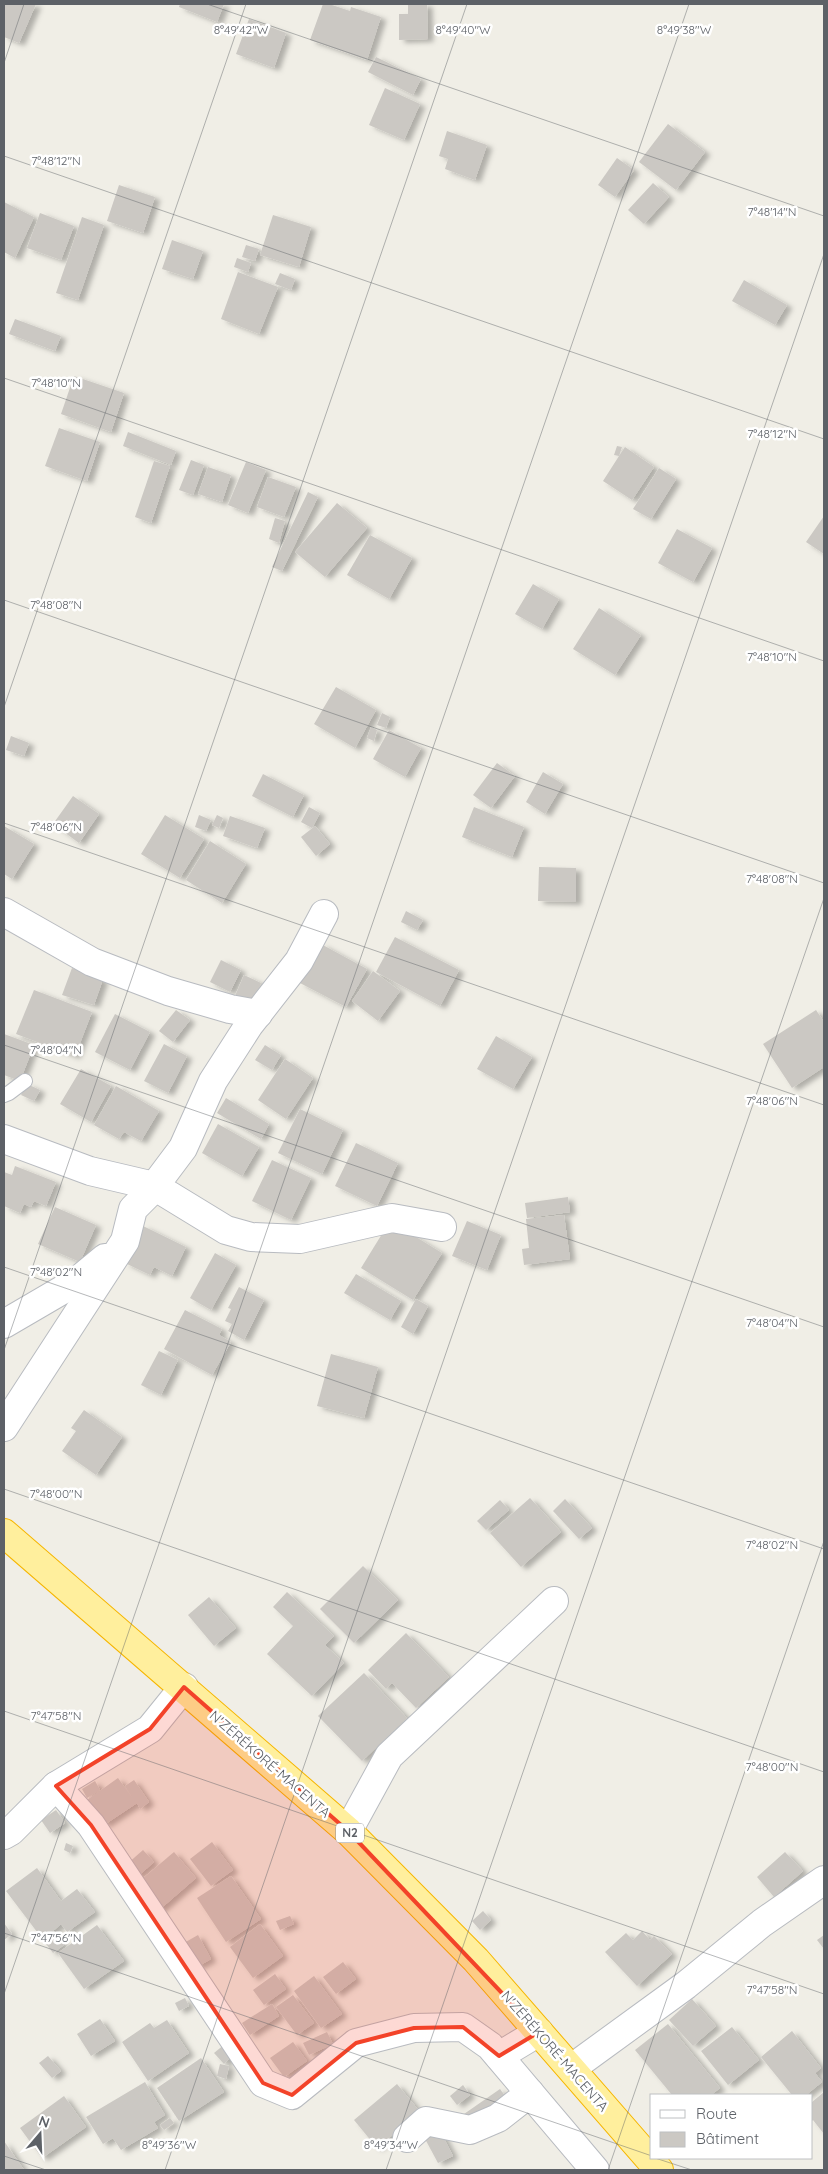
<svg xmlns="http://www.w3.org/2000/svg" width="828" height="2174" font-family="Quicksand,sans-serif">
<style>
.building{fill:#cbc8c3;filter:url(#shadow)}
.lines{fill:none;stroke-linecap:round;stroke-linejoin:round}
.service-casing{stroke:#b8bbc0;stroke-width:16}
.minor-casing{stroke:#b8bbc0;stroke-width:30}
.trunk-casing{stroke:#f6b600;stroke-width:30}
.service{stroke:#fff;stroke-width:14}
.minor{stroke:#fff;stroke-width:28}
.trunk{stroke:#ffef9d;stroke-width:28}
.marked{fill:#f34329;fill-opacity:0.2;stroke:#f34329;stroke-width:4;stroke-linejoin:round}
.ticks{fill:none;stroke:#5d6167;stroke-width:1;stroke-opacity:0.45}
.labels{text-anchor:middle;stroke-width:5;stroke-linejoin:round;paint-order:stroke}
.shield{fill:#fff;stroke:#8e9095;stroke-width:1}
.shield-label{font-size:12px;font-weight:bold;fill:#5d6167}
.street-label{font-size:14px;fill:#5d6167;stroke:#fff}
.ticks-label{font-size:12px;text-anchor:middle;fill:#5d6167;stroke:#fff;stroke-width:5;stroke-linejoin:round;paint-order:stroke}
</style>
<defs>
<filter id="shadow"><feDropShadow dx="5.5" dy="3" stdDeviation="2.5" flood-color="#0004"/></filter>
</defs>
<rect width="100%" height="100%" fill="#f0eee6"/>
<g class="building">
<path d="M4,4h32l-17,39 -15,-6z"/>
<path d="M180,4h44l-7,18 -38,-15z"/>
<path d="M323,4h6l21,7 1,-4 30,10 -14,43 -57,-20z"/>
<path d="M408,4h19l1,35 -29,1v-26h9z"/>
<path d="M249,19l37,14 -12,35 -38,-14z"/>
<path d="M376,57l45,22 -8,16 -45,-23z"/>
<path d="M385,88l35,16 -16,36 -35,-15z"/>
<path d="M668,124l37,28 -29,38 -37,-28z"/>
<path d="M447,131l40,14 -12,35 -30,-11 3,-10 -9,-3z"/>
<path d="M617,158l17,12 -19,27 -17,-12z"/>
<path d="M653,183l16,14 -25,27 -16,-14z"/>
<path d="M119,185l36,12 -12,36 -36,-12z"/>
<path d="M4,202l30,15 -19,41 -11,-6z"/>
<path d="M40,213l34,13 -13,34 -34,-12z"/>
<path d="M273,215l38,12 -12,40 -39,-12z"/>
<path d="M82,217l22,8 -26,75 -22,-7z"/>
<path d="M172,240l31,11 -10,28 -31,-10z"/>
<path d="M246,245l13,4 -4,12 -13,-4z"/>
<path d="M237,258l14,5 -3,9 -14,-5z"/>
<path d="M238,272l40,15 -19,47 -38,-15z"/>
<path d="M280,273l15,6 -4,11 -16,-6z"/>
<path d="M744,280l43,25 -12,20 -43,-24z"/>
<path d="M15,319l46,17 -6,15 -46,-17z"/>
<path d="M74,376l50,17 -13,39 -50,-18z"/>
<path d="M59,428l41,14 -13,39 -42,-15z"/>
<path d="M128,432l48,19 -5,14 -48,-19z"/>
<path d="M617,446l5,1 -3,9 6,-9 29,20 -22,33 -29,-19 16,-25 -5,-1z"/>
<path d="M191,460l13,5 -11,30 -14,-5z"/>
<path d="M154,461l16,5 -19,57 -16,-6z"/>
<path d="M246,462l20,8 -18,43 -20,-8z"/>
<path d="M208,467l23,8 -9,27 -24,-8z"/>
<path d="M659,468l17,11 -25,40 -18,-10z"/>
<path d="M268,477l28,10 -12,30 -27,-10z"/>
<path d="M308,492l10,5 -36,74 -10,-4z"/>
<path d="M337,503l30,25 -42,49 -30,-25z"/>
<path d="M824,516v38l-18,-12z"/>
<path d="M275,518l10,3 -6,22 -10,-4z"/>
<path d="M677,529l35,19 -19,34 -35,-19z"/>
<path d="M370,535l42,23 -23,41 -42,-24z"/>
<path d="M533,584l26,15 -17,30 -27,-15z"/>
<path d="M599,608l42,27 -26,40 -42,-26z"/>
<path d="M336,687l40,23 -21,38 -41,-24z"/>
<path d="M382,713l8,4 -4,11 -9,-3z"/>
<path d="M371,727l6,3 -3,11 -7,-3z"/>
<path d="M389,730l32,18 -16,29 -32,-18z"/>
<path d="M11,736l18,7 -5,13 -18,-6z"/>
<path d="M497,763l18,13 -24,32 -18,-13z"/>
<path d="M543,772l20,12 -18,30 -19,-12z"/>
<path d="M263,774l41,21 -11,22 -41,-21z"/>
<path d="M73,796l26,18 -20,29 -26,-19z"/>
<path d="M309,807l11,6 -8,15 -11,-6z"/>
<path d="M474,807l50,20 -12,30 -50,-20z"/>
<path d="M165,815l39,24 -24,39 -39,-24z"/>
<path d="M199,815l12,5 -5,11 -11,-4z"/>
<path d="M217,815l6,3 -4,10 -7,-3z"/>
<path d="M230,816l35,12 -8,20 -34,-12z"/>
<path d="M4,826l30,18 -22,35 -8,-5z"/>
<path d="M315,826l15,18 -14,12 -15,-19z"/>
<path d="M210,841l36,23 -24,39 -36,-23z"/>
<path d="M539,867l37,1v34l-38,-1z"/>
<path d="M406,911l17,9 -6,10 -16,-8z"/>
<path d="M395,937l64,33 -19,36 -64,-34z"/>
<path d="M321,944l46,25 -21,38 -46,-24z"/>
<path d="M221,960l20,10 -11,22 -20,-10z"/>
<path d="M72,968l31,11 -9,26 -32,-10z"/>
<path d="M373,971l27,20 -22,30 -26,-20z"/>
<path d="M244,975l17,8 -8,21 -18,-8z"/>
<path d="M34,990l58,22 -17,44 -59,-22z"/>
<path d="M176,1010l14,10 -17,22 -14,-11z"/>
<path d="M816,1010l8,12v45l-32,21 -29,-44z"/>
<path d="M115,1014l35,18 -20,38 -35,-18z"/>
<path d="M4,1034l30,11 -14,36 -16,-6z"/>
<path d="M496,1036l36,21 -19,32 -36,-20z"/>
<path d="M164,1044l23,12 -19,37 -24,-12z"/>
<path d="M265,1045l16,10 -9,15 -17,-10z"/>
<path d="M285,1059l28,19 -27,41 -28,-19z"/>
<path d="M81,1069l30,17 -20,36 -31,-18z"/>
<path d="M27,1084l13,6 -6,11 -13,-6z"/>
<path d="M116,1086l43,25 -18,30 -17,-9 -5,7 -25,-14z"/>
<path d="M226,1098l43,26 -8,15 -44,-26z"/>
<path d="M300,1109l43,21 -21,44 -44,-21z"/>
<path d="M218,1124l41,23 -17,29 -40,-23z"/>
<path d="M356,1143l42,20 -21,43 -42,-20z"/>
<path d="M272,1160l39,18 -20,42 -39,-19z"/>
<path d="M15,1166l41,16 -10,24 -12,-5 -3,6 -7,-3 -4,9 -16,-7v-34l8,3z"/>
<path d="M568,1197l2,15 -43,6 -2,-15z"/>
<path d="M55,1207l41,18 -16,37 -42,-18z"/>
<path d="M564,1215l6,44 -46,6 -2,-16 7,-1 -3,-29z"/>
<path d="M390,1221l52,32 -29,47 -52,-32z"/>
<path d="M467,1221l34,14 -14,35 -35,-14z"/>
<path d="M143,1226l43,21 -14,29 -18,-9 -4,8 -25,-12z"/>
<path d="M215,1253l21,12 -25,45 -21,-12z"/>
<path d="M356,1274l45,27 -11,19 -46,-27z"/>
<path d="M239,1287l25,13 -20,40 -16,-9 4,-7 -7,-3 6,-12 -3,-1z"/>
<path d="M416,1299l12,7 -15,28 -12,-7z"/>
<path d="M185,1310l37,19 -3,6 12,7 -19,33 -48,-26z"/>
<path d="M159,1351l19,9 -17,35 -20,-10z"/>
<path d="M331,1354l47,13 -14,51 -47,-12z"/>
<path d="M84,1410l38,27 -26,38 -34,-24 14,-20 -5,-3z"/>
<path d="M530,1498l31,34 -40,35 -31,-34z"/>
<path d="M565,1499l27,29 -13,11 -26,-28z"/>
<path d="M500,1500l9,10 -23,20 -9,-9z"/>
<path d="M363,1566l35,34 -44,43 -34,-34z"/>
<path d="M287,1592l47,44 -9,9 19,18 -32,33 -45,-42 26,-28 -20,-19z"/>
<path d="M209,1597l27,31 -22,18 -26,-31z"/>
<path d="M406,1633l43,44 -33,31 -24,-25 -6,6 -18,-19z"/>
<path d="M364,1673l43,45 -45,43 -44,-45z"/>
<path d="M118,1778l17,24 -10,-16 9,-6 15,22 -9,7 -3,-6 -33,22 -17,-25z"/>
<path d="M95,1781l5,9 -13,8 -5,-9z"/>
<path d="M56,1810l9,13 -15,10 -9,-13z"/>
<path d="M212,1842l21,28 -22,16 -21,-27z"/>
<path d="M66,1843l7,3 -3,7 -6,-3z"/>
<path d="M143,1850l11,12 -17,15 -11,-12z"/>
<path d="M174,1852l22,26 -38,33 -23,-26z"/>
<path d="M785,1852l18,19 -29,26 -17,-20z"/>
<path d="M37,1868l24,33 16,-12 18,23 -28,20 -6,-8 -8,7 11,14 -11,8 -47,-62z"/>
<path d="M231,1876l30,43 -35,23 -29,-44z"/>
<path d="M483,1911l8,9 -11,10 -8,-9z"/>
<path d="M290,1916l4,8 -14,6 -4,-9z"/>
<path d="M4,1923l8,11 -8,6z"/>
<path d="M260,1924l23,32 -30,22 -23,-31z"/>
<path d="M97,1925l27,36 -40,28 -26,-36z"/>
<path d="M642,1931l8,9 4,-4 18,18 -35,32 -32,-34 21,-19 7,7z"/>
<path d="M198,1935l13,24 -14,8 -13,-24z"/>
<path d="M824,1935v14l-7,-9z"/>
<path d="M343,1962l13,17 -20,15 -13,-17z"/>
<path d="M275,1974l11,15 -22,16 -11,-15z"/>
<path d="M314,1976l28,38 -21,14 -27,-37z"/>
<path d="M293,1995l21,28 -17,12 -21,-28z"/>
<path d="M185,1998l4,8 -10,5 -4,-8z"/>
<path d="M692,1999l24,27 -23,20 -24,-26z"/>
<path d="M272,2004l7,12 -29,19 -8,-12z"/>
<path d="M100,2019l15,22 -24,15 -14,-22z"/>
<path d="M167,2020l22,33 -41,28 -26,-39 28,-19 4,5z"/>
<path d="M668,2024l52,64 -9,7h-39l-37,-45z"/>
<path d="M732,2027l27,33 -31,25 -27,-34z"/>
<path d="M792,2031l29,37 -6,5 7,9 -16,13h-14l-31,-38z"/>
<path d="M327,2032l6,12 -24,11 -6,-12z"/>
<path d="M293,2042l14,19 -23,16 -14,-19z"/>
<path d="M225,2044l9,10 -10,10 -10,-11z"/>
<path d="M48,2056l13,15 -9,7 -13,-15z"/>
<path d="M201,2058l23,34 -45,29 -22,-33z"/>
<path d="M220,2064l9,2 -3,13 -9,-3z"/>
<path d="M145,2082l20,33 -11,7 4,6 -37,22 -8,-12 -10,6 -17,-27z"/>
<path d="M397,2084l23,28 -43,36 -23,-28z"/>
<path d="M463,2085l7,10 -13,10 -7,-9z"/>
<path d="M500,2089l8,11 -36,25 -8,-11z"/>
<path d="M824,2092v42l-11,-14 -1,1v-19z"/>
<path d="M64,2096l22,31 -44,31 -22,-30z"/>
<path d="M170,2118l4,5 -10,7 -4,-5z"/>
<path d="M439,2129l14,27 -15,7 -14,-26z"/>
<path d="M4,2141l20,29h-20z"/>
</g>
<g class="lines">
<g class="service-casing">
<path id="service" d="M4,1095l5,-2 16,-12"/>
</g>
<g class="minor-casing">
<g id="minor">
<path d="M4,912l88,50 76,29 62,18 28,5"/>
<path d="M4,1139l86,32 64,15 72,44 25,7 49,2 92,-21 50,9"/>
<path d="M4,1324l72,-42 29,-24"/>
<path d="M4,1427l121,-186 8,-32 17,-17 33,-44 30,-67 36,-56 50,-64 25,-47"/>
<path d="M56,1786l94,-57 34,-42"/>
<path d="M348,1831l41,-75 165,-155"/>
<path d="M4,1835l7,-4 45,-45 35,39 172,258 29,12 64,-52 58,-15 49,-1 27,19 105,124"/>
<path d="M499,2056l40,-24"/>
<path d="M572,2068l114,-83 76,-62 62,-43"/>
<path d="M407,2138l19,-17 44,9 28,-12 32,-25"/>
</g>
</g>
<g class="trunk-casing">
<path id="trunk" d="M4,1533l344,298 128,129 183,210"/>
</g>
<use href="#service" class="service"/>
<use href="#minor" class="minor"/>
<use href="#trunk" class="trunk"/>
</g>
<path class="marked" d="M184,1687l164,144 191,201 -40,24 -36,-29 -49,1 -58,15 -64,52 -29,-12 -172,-258 -35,-39 94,-57z"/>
<path class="ticks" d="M207,4l617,212M4,63l20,-59M4,156l820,283M4,378l820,283M4,600l820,283M4,707l242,-703M4,823l820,282M4,1045l820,282M4,1267l820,282M4,1350l463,-1346M4,1489l820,283M4,1711l820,283M4,1933l648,223M4,1994l685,-1990M4,2156l42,14M655,2158l37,12M165,2170l659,-1916M386,2170l438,-1272M608,2170l216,-629"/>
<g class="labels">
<rect class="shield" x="336" y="1823.5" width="28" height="19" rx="4"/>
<g class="shield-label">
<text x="350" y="1837">N2</text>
</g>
<g class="street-label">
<text transform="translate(270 1764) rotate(41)" y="5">N'ZÉRÉKORÉ-MACENTA</text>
<text transform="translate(555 2051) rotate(49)" y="5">N'ZÉRÉKORÉ-MACENTA</text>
</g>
</g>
<g class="ticks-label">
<text x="241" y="34">8°49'42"W</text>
<text x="684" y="34">8°49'38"W</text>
<text x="463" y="34">8°49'40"W</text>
<text x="56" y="165">7°48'12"N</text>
<text x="772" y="216">7°48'14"N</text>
<text x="56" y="387">7°48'10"N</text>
<text x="772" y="438">7°48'12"N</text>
<text x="56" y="609">7°48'08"N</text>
<text x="772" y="661">7°48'10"N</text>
<text x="56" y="831">7°48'06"N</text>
<text x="772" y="883">7°48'08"N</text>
<text x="56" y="1054">7°48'04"N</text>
<text x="772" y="1105">7°48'06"N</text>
<text x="56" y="1276">7°48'02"N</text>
<text x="772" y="1327">7°48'04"N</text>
<text x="56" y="1498">7°48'00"N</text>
<text x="772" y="1549">7°48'02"N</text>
<text x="56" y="1720">7°47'58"N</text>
<text x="772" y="1771">7°48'00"N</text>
<text x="56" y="1942">7°47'56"N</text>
<text x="772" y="1994">7°47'58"N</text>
<text x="169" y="2149">8°49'36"W</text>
<text x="391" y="2149">8°49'34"W</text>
</g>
<rect width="828" height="2174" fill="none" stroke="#5d6167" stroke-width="10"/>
<rect x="650" y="2094" width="162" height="65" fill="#ffffff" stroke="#bec0c2"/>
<rect x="660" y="2110" width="25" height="8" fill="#ffffff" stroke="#bec0c2"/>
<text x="696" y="2119" font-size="15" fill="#5d6167">Route</text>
<rect x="660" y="2132" width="25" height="15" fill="#cbc8c3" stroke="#bec0c2"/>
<text x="696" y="2144" font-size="15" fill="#5d6167">Bâtiment</text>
<g transform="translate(40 2134) rotate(19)" stroke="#ffffff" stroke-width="4" paint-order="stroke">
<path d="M0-4L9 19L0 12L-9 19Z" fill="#5d6167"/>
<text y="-8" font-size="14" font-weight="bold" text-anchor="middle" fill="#5d6167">N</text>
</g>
</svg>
